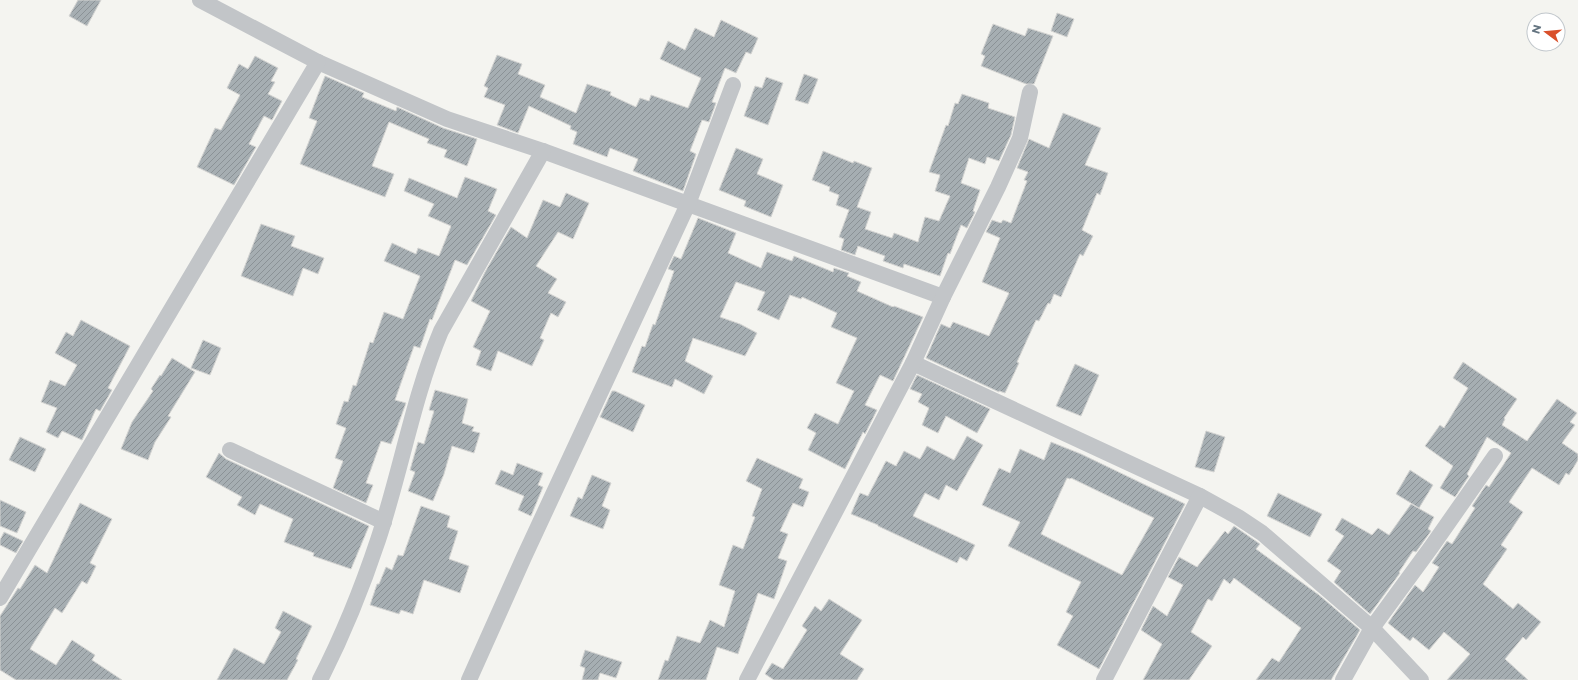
<svg xmlns="http://www.w3.org/2000/svg" width="1578" height="680" font-family="Montserrat,sans-serif">
<style>
.building{fill:url(#building-hatch);stroke:#d5d5d3;fill-rule:evenodd}
.lines{fill:none;stroke-linecap:round;stroke-linejoin:round}
.minor{stroke:#c2c5c8;stroke-width:16}
</style>
<defs>
<pattern id="building-hatch" width="6" height="6" patternUnits="userSpaceOnUse"><rect width="6" height="6" fill="#a6aeb2"/><path d="M-1 1l2-2M0 6l6-6M5 7l2-2" fill="none" stroke="#8b9296"/></pattern>
</defs>
<rect width="100%" height="100%" fill="#f4f4f0"/>
<g class="building">
<path d="M78,0h23l-14,26 -18,-10z"/>
<path d="M1057,13l17,6 -7,18 -16,-6z"/>
<path d="M721,20l37,18 -7,16 -5,-2 -10,21 -11,-5 -13,34 4,1 -7,19 -7,-2 -12,31 6,3 -13,37 -50,-20 5,-12 -28,-11 -3,9 -34,-13 4,-12 -7,-3 1,-3 -42,-20 -11,27 -21,-8 8,-20 -21,-8 4,-9 -4,-2 13,-31 25,9 -4,10 27,11 -5,12 36,16 11,-29 24,8 -1,3 26,12 4,-9 9,3 2,-6 37,13 13,-30 -41,-19 8,-18 17,9 10,-22 19,9z"/>
<path d="M993,24l32,12 3,-8 25,8 -19,48h-8l-45,-18 4,-10 -4,-2z"/>
<path d="M255,56l23,12 -7,13 4,1 -7,12 14,7 -10,19 -8,-4 -15,28 7,3 -22,38 -37,-18 18,-39 6,2 19,-35 -13,-7 12,-24 9,5z"/>
<path d="M804,74l14,5 -10,25 -13,-4z"/>
<path d="M325,76l39,17 -2,4 34,14 1,-4 46,21 34,11 -10,27 -23,-9 3,-7 -20,-7 2,-4 -40,-17 -17,44 22,8 -9,23 -85,-33 17,-43 -8,-3z"/>
<path d="M766,77l17,6 -15,42 -24,-9 11,-30 7,2z"/>
<path d="M962,94l27,9 -1,5 27,9 -4,18 -12,26 -12,-4 -2,7 -16,-6 -8,25 19,7 -7,21 2,1 -8,16 -6,-3 -11,29 -2,-1 -8,23 -36,-12 -1,4 -20,-7 2,-5 -27,-10 -3,9 -14,-5 3,-11 -5,-2 10,-27 -13,-5 3,-10 -10,-4 1,-4 -18,-7 11,-29 30,12 1,-2 18,7 -15,39 14,5 -6,17 27,9 2,-5 24,9 7,-25 14,4 11,-25 -15,-5 5,-16 -11,-3 17,-47 2,1 7,-23 3,1z"/>
<path d="M1063,113l38,15 -16,37 23,8 -8,22 -3,-2 -15,37 11,6 -10,20 -3,-2 -19,43 -7,-3 -4,10 -2,-1 -9,18 -3,-1 -19,42 2,1 -14,30 -6,-2v1l-73,-34 15,-34 9,4 3,-6 36,14 20,-43 -27,-11 18,-44 -14,-6 6,-12 9,3 2,-3 8,3 16,-42 -3,-1 4,-8 -11,-4 12,-29 20,9z"/>
<path d="M736,148l27,11 -6,15 26,11 -12,32 -27,-11 2,-5 -27,-11z"/>
<path d="M465,177l32,12 -9,22 8,4 -29,50 -12,-5 -23,60 -2,-1 -10,29 -6,-2 -19,54 11,3 -15,41 -10,-3 -15,42 7,2 -7,18 -33,-15 10,-27 -8,-3 11,-30 -10,-4 8,-23 4,1 5,-17 3,1 14,-44 3,1 11,-31 19,7 17,-43 -36,-15 8,-18 24,11 2,-6 21,8 12,-30 -23,-10 6,-12 -30,-13 5,-13 48,20z"/>
<path d="M566,193l23,10 -16,36 -15,-7 -22,34 21,13 -9,14 18,9 -8,15 -7,-4 -11,25 4,2 -12,26 -34,-15 -7,20 -15,-6 5,-14 -8,-4 17,-36 -19,-10 14,-29 26,-45 16,11 16,-38 17,7z"/>
<path d="M698,218l38,15 -8,20 33,15 6,-16 25,9 2,-5 39,16 1,-4 15,5 -2,3 14,6 -4,9 36,16 1,-1 29,11 -30,64 -13,-6 -15,30 12,5 -12,24 -2,-2 -18,37 -37,-19 8,-17 -9,-5 8,-15 23,11 16,-33 -18,-8 21,-45 -26,-11 6,-14 -35,-16 -1,2 -11,-4 -11,25 -22,-10 8,-18 -29,-10 -16,35 20,7 17,9 -12,23 -52,-18 -8,23 28,15 -9,18 -29,-15 -3,8 -40,-15 10,-26 3,1 8,-23 2,1 19,-54 -6,-2 6,-13 7,3z"/>
<path d="M261,224l34,12 -4,10 33,12 -6,16 -15,-6 -10,28 -52,-20z"/>
<path d="M81,320l49,26 -22,42 4,2 -12,21 -4,-2 -14,31 -20,-9 -4,7 -12,-6 11,-24 -16,-6 9,-22 15,6 12,-21 -22,-12 11,-21 7,4z"/>
<path d="M203,340l18,8 -11,27 -19,-7z"/>
<path d="M172,358l23,14 -27,44 3,1 -16,25 -7,18 -27,-11 11,-27 21,-31 -2,-2 9,-14 1,1z"/>
<path d="M1463,362l54,37 -13,19 1,1 -3,6 25,16 30,-42 20,14 -7,9 5,3 -13,18 16,11v6l-9,15 -3,-2 -7,12 -27,-17 -23,34 14,10 -22,33 6,4 -24,35 30,25 5,-6 23,19 -15,18 -3,-3 -18,22 23,21h-81l23,-26 -26,-22 -15,18 -16,-13 -3,4 -22,-18 27,-38 8,7 16,-25 -7,-4 15,-22 5,3 23,-36 -3,-2 14,-21 3,2 22,-34 -24,-16 -20,37 2,2 -14,21 -15,-9 13,-22 -28,-20 15,-21 4,3 24,-40 -15,-10z"/>
<path d="M1075,364l24,11 -18,41 -25,-10z"/>
<path d="M917,375l73,34 -13,24 -31,-17 -8,17 -16,-8 7,-17 -11,-6 4,-8 -12,-5z"/>
<path d="M435,390l33,9 -6,24 12,4 -2,4 8,2 -6,20 -22,-7 -8,28 -11,27 -25,-10 7,-19 -5,-2 8,-28 6,2 10,-33 -5,-1z"/>
<path d="M612,391h3l30,14 -12,27 -33,-15z"/>
<path d="M1206,431l19,6 -11,35 -19,-5z"/>
<path d="M967,436l16,9 -26,46 -11,-6 -7,15 -14,-7 -12,23 62,29 -8,16 -7,-4 -3,6 -79,-37v-1l-27,-11 9,-21 8,3 18,-35 10,5 8,-15 16,8 7,-13 27,14z"/>
<path d="M20,437l26,12 -11,23 -26,-12z"/>
<path d="M1051,442l30,12 104,50 -86,165 -42,-24 16,-29 -7,-4 15,-30 -73,-36 12,-24 -38,-17 17,-37 11,5 10,-24 24,11zM1067,478l3,1 1,-1 83,40 -32,57 -81,-41z"/>
<path d="M219,453l7,6 143,67 -18,43 -38,-13 1,-3 -30,-11 9,-23 -33,-15 -5,11 -18,-10 5,-8 -36,-20z"/>
<path d="M757,458l46,21 -4,9 10,4 -6,15 -10,-4 -13,28 8,3 -10,24 9,3 -13,38 -16,-6 -20,61 -21,-7 -11,33h-48l7,-20 3,1 9,-25 23,7 10,-23 14,7 11,-36 -16,-6 14,-40 10,4 12,-32 -3,-1 10,-27 -16,-8z"/>
<path d="M517,463l26,10 -5,12 5,2 -12,29 -13,-6 6,-14 -29,-12 6,-14 12,5z"/>
<path d="M1410,470l23,15 -14,23 -23,-14z"/>
<path d="M592,475l19,8 -9,23 8,4 -7,19 -33,-13 8,-19 4,2z"/>
<path d="M1278,493l44,21 -12,23 -43,-21z"/>
<path d="M0,500l26,12 -9,21 -17,-7z"/>
<path d="M80,503l32,16 -22,44 6,3 -9,18 -5,-3 -20,32 -7,-5 -25,41 26,16 16,-25 23,15 -3,5 30,20h-106l-16,-10v-54l18,-28 2,1 15,-24 12,8z"/>
<path d="M1411,504l23,13 -6,12 3,2 -15,21 -3,-1 -14,21 1,1 -30,41 -36,-32 7,-11 -14,-10 17,-25 -9,-6 7,-12 30,17 6,-7 11,7z"/>
<path d="M421,506l29,10 -3,11 11,4 -9,28 20,7 -9,27 -36,-13 -11,34 -12,-4 -2,4 -29,-9 7,-21h2l7,-17 6,3 6,-15 5,1z"/>
<path d="M1234,526l26,18 -4,5 63,46 41,35 -29,50h-75l16,-22 7,4 22,-34 -67,-50 -4,6 -6,-5 -12,22 -4,-2 -17,33 21,14 -23,34h-46l19,-36 -21,-14 12,-24 14,10 16,-31 -15,-8 11,-20 18,10 28,-36 3,3z"/>
<path d="M4,532l19,9 -7,12 -16,-8v-5z"/>
<path d="M829,599l33,21 -22,34 24,15 -7,11h-83l-9,-6 7,-11 11,6 24,-39 -5,-4 13,-20 6,5z"/>
<path d="M283,611l29,15 -16,33 2,1 -11,20h-70l17,-32 30,16 17,-32 -6,-4z"/>
<path d="M585,650l37,12 -6,16 -16,-5 -2,7h-16l3,-12 -5,-2z"/>
</g>
<g class="lines">
<g class="minor">
<path d="M200,0l118,62 129,57 96,32 400,146"/>
<path d="M913,363l287,133 38,21 24,16 110,95 49,52"/>
<path d="M230,450l154,72"/>
<path d="M0,598l318,-536"/>
<path d="M320,680c23,-45 42,-92 58,-140 23,-69 35,-142 63,-209l102,-180"/>
<path d="M469,680l55,-123 164,-353 45,-119"/>
<path d="M747,680l166,-317 30,-66 55,-110 22,-49 10,-46"/>
<path d="M1104,680l96,-184"/>
<path d="M1343,680l29,-52 60,-82 63,-90"/>
</g>
</g>
<g transform="translate(1546 32) rotate(286)"><circle r="19" fill="#ffffff" stroke="#c1c7cc"/>
<path d="M0-3L7 15L0 10L-7 15Z" fill="#d9502b"/>
<text y="-6" font-size="11" font-weight="bold" text-anchor="middle" fill="#647480">N</text>
</g>
</svg>
